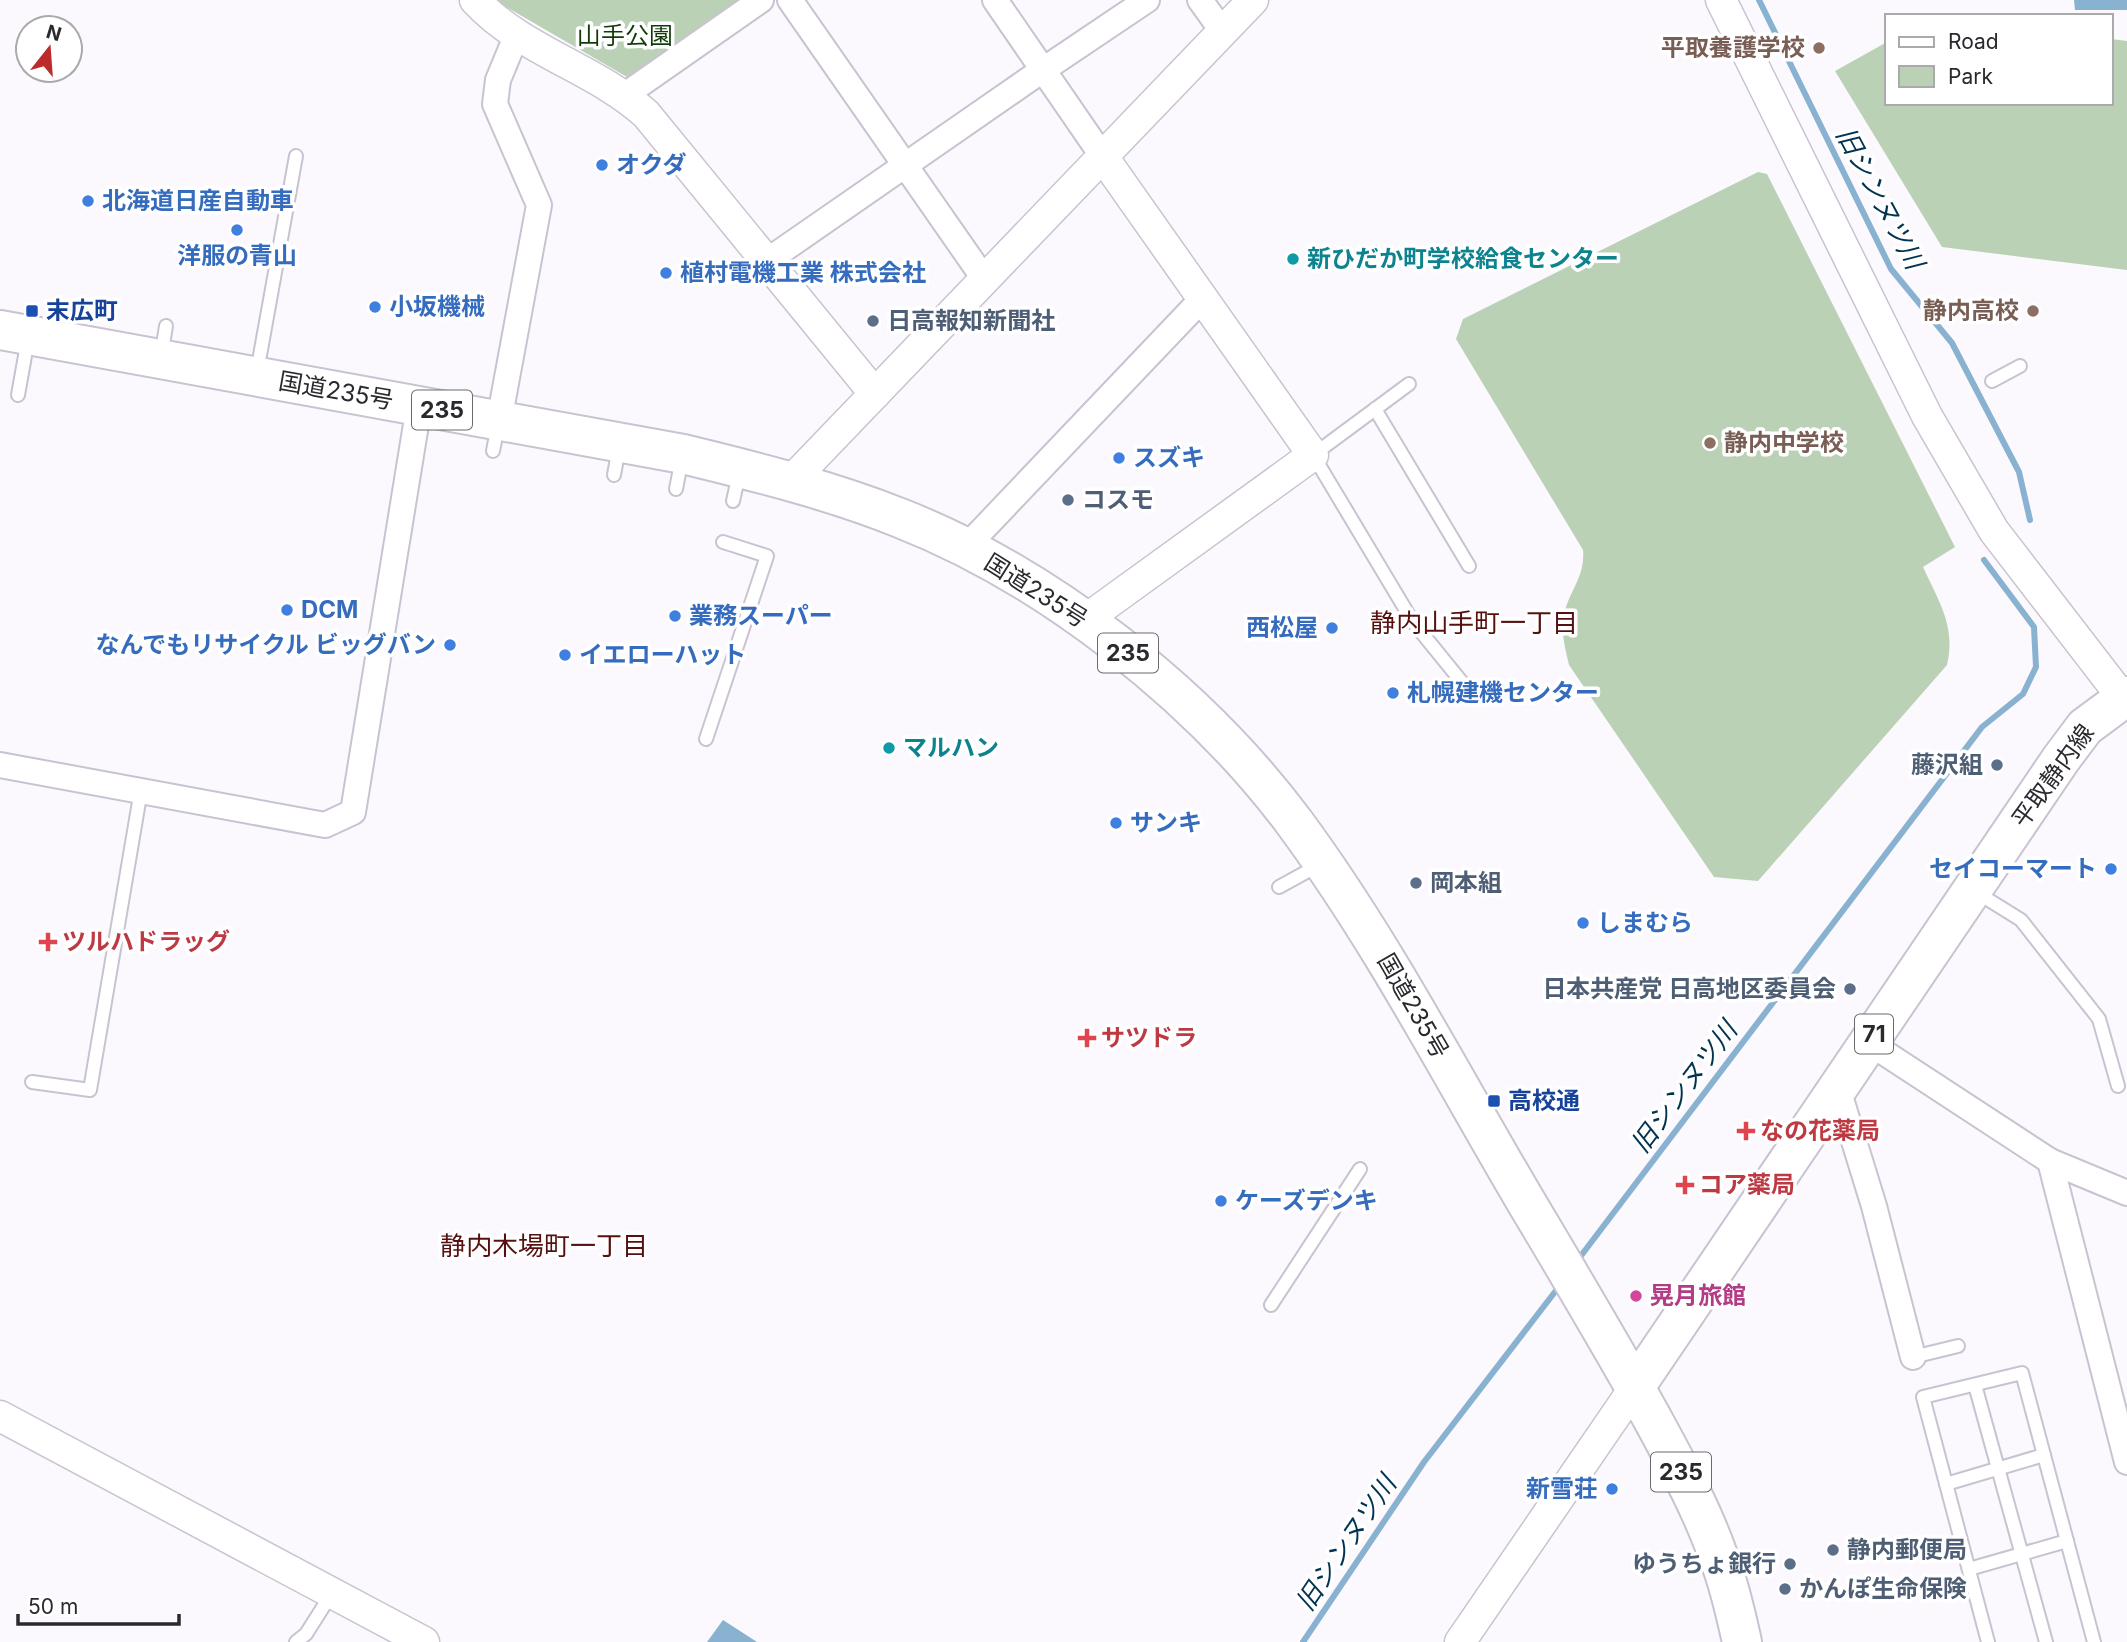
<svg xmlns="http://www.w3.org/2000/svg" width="2127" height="1642" font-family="Inter,'Noto Sans JP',sans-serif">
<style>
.green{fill:#bad1b5}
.water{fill:#89b1d0}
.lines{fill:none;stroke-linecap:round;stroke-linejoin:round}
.stream{stroke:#89b1d0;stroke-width:6}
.service-casing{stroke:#c9c3d1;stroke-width:16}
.minor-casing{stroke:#c9c3d1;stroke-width:28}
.tertiary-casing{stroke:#c9c3d1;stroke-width:33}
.primary-casing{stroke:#c9c3d1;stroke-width:42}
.trunk-casing{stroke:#c9c3d1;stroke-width:42}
.service{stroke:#fff;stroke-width:12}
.minor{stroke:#fff;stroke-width:24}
.tertiary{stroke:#fff;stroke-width:30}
.primary{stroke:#fff;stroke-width:38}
.trunk{stroke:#fff;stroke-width:38}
.education-dot{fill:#8d6e63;stroke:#fff;stroke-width:2.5}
.shop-dot{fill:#3f7fe0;stroke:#fff;stroke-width:2.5}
.culture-dot{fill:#0f9aa8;stroke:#fff;stroke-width:2.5}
.transit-dot{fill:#1a4fb4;stroke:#fff;stroke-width:2.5}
.service-dot{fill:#5c6f8a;stroke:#fff;stroke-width:2.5}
.health-dot{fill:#e0444e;stroke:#fff;stroke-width:2.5}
.hotel-dot{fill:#d1479c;stroke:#fff;stroke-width:2.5}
.labels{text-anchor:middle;stroke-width:7;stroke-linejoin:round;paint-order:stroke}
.shield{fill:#fff;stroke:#6b696d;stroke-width:2}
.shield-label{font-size:23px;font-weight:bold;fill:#2b292e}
.park-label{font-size:24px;fill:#123c07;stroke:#fff}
.education-label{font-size:24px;font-weight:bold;fill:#785e54;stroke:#fff;text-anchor:end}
.shop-label{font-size:24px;font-weight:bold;fill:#366cbe;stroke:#fff;text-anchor:start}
.culture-label{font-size:24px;font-weight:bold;fill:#0d838f;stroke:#fff;text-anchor:start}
.transit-label{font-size:24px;font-weight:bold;fill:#164399;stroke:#fff;text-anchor:start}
.service-label{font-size:24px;font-weight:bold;fill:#4e5e75;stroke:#fff;text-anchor:start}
.street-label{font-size:24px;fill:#2b292e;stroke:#fff}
.health-label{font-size:24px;font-weight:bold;fill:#be3a42;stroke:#fff;text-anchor:start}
.hotel-label{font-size:24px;font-weight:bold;fill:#b23c85;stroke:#fff;text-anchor:start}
.water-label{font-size:26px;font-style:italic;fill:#003351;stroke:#fff}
.neighbourhood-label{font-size:26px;fill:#55100f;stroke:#fff}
</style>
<rect width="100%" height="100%" fill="#fbf9fe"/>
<g class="green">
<path d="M494,0h245l-112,77z"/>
<path d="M2111,39l16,2v229l-185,-23 -107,-176 52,-29v61h224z"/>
<path d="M1758,172l9,2 188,373 -32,20c16,35 33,59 24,98l-189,216 -44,-4 -145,-212c-5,-21 -10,-41 -2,-61 8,-20 18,-32 16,-54l-127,-211 7,-20z"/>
</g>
<g class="water">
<path d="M2074,0h53v10h-52z"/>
<path d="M723,1620l34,22h-50z"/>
</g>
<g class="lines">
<g class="stream">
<path d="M1759,0l132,269 61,74 67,129 11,48"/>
<path d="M1577,1261l405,-534 41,-33 13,-27 -2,-40 -50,-67"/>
<path d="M1303,1642l121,-180 137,-178"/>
</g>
<g class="service-casing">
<g id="service">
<path d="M161,357l5,-31"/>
<path d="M257,372l39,-216"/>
<path d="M1992,381l28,-15"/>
<path d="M1409,384l-96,71 100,167 52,64"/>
<path d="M18,395l10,-56"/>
<path d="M1375,409l94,157"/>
<path d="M493,451l5,-26"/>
<path d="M614,475l5,-28"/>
<path d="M676,489l6,-31"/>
<path d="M733,501l6,-27"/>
<path d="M706,739l61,-183 -44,-14"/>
<path d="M1279,887l40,-22"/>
<path d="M1976,892l45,28 78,99 19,67"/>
<path d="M32,1082l58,8 51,-300"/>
<path d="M1271,1305l89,-136"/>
<path d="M1913,1357l45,-11"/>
<path d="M1975,1385l71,257"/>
<path d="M1946,1484l98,-29"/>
<path d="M1969,1569l98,-28"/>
<path d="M296,1642l10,-8 26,-41"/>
<path d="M1988,1642l-65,-245 99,-24 72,269"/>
</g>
</g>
<g class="minor-casing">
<g id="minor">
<path d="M790,0l195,280"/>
<path d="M995,0l108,157"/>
<path d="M1200,0l23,32"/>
<path d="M625,95l136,-95"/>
<path d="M767,261l264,-183 116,-78"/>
<path d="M499,421l40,-216 -44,-101 3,-24 19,-46"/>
<path d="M965,548l238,-250"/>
<path d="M0,765l325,60 28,-13 66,-406"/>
<path d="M1868,1042l182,119 77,32"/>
<path d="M1837,1086l37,120 39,151"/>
<path d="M2050,1161l77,301"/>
</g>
</g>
<g class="tertiary-casing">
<g id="tertiary">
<path d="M475,0c47,51 120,68 171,114l229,280"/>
<path d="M1721,0l206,416 67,115 128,166"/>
<path d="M792,480l461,-480"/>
<path d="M1085,620l228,-165 -210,-298"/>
<path d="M0,1416l424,226"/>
<path d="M1460,1642l175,-255"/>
</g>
</g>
<g class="primary-casing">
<path id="primary" d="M1635,1387l426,-628 24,-32 42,-31"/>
</g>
<g class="trunk-casing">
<path id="trunk" d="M0,330l683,124c74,18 147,36 217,64 148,58 299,177 394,304 88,119 156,251 231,378 43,72 86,144 127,218 25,46 51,93 68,143 10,26 16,54 22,81"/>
</g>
<use href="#service" class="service"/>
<use href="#minor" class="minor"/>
<use href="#tertiary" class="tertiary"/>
<use href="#primary" class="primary"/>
<use href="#trunk" class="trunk"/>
</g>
<g class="education-dot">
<circle cx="1819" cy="48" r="7"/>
<circle cx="2033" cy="311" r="7"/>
<circle cx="1710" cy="443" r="7"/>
</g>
<g class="shop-dot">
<circle cx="602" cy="165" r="7"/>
<circle cx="88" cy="201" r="7"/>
<circle cx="237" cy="230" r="7"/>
<circle cx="666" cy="273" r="7"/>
<circle cx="375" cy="307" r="7"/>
<circle cx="1119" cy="458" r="7"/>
<circle cx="287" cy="610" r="7"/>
<circle cx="675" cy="616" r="7"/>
<circle cx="1332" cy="628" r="7"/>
<circle cx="450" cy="645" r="7"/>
<circle cx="565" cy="655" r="7"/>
<circle cx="1393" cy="693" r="7"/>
<circle cx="1116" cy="823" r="7"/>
<circle cx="2111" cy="869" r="7"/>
<circle cx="1583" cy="923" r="7"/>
<circle cx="1221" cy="1201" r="7"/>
<circle cx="1612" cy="1489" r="7"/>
</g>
<g class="culture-dot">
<circle cx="1293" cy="259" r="7"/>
<circle cx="889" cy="748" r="7"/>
</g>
<g class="transit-dot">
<rect x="25" y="304" width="14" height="14" rx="3.5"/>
<rect x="1487" y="1094" width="14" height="14" rx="3.5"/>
</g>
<g class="service-dot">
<circle cx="873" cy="321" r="7"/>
<circle cx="1068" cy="500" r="7"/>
<circle cx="1997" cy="765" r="7"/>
<circle cx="1416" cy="883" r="7"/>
<circle cx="1850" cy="989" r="7"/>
<circle cx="1833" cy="1550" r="7"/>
<circle cx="1790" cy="1564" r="7"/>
<circle cx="1785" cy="1589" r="7"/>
</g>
<g class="health-dot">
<path d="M44.5 931.5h7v7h7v7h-7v7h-7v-7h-7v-7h7z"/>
<path d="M1083.5 1027.5h7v7h7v7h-7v7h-7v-7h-7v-7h7z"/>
<path d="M1742.5 1120.5h7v7h7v7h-7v7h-7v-7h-7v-7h7z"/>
<path d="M1681.5 1174.5h7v7h7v7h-7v7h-7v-7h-7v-7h7z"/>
</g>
<circle class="hotel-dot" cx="1636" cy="1296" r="7"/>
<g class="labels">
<g class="shield">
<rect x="412" y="390.5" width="60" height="39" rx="5"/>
<rect x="1098" y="633.5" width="60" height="39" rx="5"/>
<rect x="1855" y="1014.5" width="38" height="39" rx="5"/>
<rect x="1651" y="1452.5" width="60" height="39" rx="5"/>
</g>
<g class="shield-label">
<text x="442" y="418">235</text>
<text x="1128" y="661">235</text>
<text x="1874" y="1042">71</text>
<text x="1681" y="1480">235</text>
</g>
<g class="park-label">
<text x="625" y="44">山手公園</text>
</g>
<g class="education-label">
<text x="1805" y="56">平取養護学校</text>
<text x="2019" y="319">静内高校</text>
<text x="1724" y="451" text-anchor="start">静内中学校</text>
</g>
<g class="shop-label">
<text x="616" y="173">オクダ</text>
<text x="102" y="209">北海道日産自動車</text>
<text x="237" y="264" text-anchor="middle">洋服の青山</text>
<text x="680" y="281">植村電機工業 株式会社</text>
<text x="389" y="315">小坂機械</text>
<text x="1133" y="466">スズキ</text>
<text x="301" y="618">DCM</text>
<text x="689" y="624">業務スーパー</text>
<text x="1318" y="636" text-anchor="end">西松屋</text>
<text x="436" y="653" text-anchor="end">なんでもリサイクル ビッグバン</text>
<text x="579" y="663">イエローハット</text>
<text x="1407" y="701">札幌建機センター</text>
<text x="1130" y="831">サンキ</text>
<text x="2097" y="877" text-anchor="end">セイコーマート</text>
<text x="1597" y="931">しまむら</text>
<text x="1235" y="1209">ケーズデンキ</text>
<text x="1598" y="1497" text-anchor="end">新雪荘</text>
</g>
<g class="culture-label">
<text x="1307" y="267">新ひだか町学校給食センター</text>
<text x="903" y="756">マルハン</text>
</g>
<g class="transit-label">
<text x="46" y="319">末広町</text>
<text x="1508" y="1109">高校通</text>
</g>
<g class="service-label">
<text x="887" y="329">日高報知新聞社</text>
<text x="1082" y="508">コスモ</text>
<text x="1983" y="773" text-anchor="end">藤沢組</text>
<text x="1430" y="891">岡本組</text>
<text x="1836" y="997" text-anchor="end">日本共産党 日高地区委員会</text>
<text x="1847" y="1558">静内郵便局</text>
<text x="1776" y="1572" text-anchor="end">ゆうちょ銀行</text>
<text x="1799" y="1597">かんぽ生命保険</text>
</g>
<g class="street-label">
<text transform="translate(336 391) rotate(10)" y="8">国道235号</text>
<text transform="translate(1036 591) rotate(32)" y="8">国道235号</text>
<text transform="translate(2053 776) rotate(-54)" y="8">平取静内線</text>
<text transform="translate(1413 1006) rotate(60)" y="8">国道235号</text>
</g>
<g class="health-label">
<text x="62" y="950">ツルハドラッグ</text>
<text x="1101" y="1046">サツドラ</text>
<text x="1760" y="1139">なの花薬局</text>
<text x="1699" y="1193">コア薬局</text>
</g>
<g class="hotel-label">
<text x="1650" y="1304">晃月旅館</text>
</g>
<g class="water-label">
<text transform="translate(1880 198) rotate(62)" y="9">旧シンヌツ川</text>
<text transform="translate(1684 1087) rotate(-53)" y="9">旧シンヌツ川</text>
<text transform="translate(1346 1543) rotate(-56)" y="9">旧シンヌツ川</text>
</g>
<g class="neighbourhood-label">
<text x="1474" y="632">静内山手町一丁目</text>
<text x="544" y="1255">静内木場町一丁目</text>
</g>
</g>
<rect x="1885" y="14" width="228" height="91" fill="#ffffff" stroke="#aaa9ab" stroke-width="2"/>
<rect x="1899" y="37" width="35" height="10" fill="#ffffff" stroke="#aaa9ab" stroke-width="2"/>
<text x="1948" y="49" font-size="21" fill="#2b292e">Road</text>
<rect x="1899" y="66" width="35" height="21" fill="#bad1b5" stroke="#aaa9ab" stroke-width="2"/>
<text x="1948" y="84" font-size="21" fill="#2b292e">Park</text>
<g transform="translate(49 49) rotate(17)"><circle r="33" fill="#ffffff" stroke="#aaa9ab" stroke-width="2"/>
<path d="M0-5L12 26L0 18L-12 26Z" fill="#bb2c2b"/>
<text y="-10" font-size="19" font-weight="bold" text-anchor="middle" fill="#2b292e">N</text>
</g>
<path d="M18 1614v10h161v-10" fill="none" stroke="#2b292e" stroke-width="3.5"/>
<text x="28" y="1614" font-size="21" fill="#2b292e" stroke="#ffffff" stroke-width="5" paint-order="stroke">50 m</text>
</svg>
